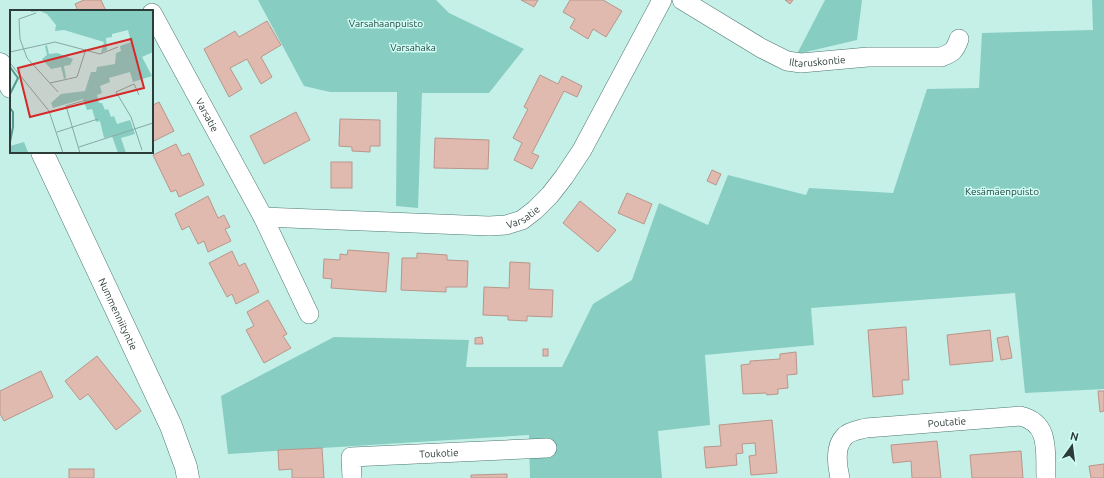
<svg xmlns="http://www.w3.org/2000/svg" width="1104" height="478" font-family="Ubuntu,sans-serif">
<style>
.green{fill:#88cdc2}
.building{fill:#e0baaf;stroke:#ba958b}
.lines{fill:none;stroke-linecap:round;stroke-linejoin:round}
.minor-casing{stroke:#4e7770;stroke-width:20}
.tertiary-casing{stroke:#4e7770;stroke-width:23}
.minor{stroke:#fff;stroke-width:19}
.tertiary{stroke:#fff;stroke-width:22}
.labels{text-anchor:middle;stroke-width:3;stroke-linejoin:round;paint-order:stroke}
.park-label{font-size:10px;fill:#1a3c38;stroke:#d1fdf5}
.street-label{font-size:10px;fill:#2b3c39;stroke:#d1fdf5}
.inset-river{fill:none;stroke:#55998f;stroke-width:2}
.inset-road{fill:none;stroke:#87a8a2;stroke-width:1}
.view{fill:#d62828;fill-opacity:0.15;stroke:#d62828;stroke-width:2}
.inset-edge{fill:none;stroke:#2b3c39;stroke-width:2}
</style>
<rect width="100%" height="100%" fill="#c4f0e8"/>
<g class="green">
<path d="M258,0h178l13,13 75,36 -35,44h-67l-4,115 -22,-2 1,-114h-67l-26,-6z"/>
<path d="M825,0h37l-5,40 -60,14z"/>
<path d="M1092,0h12v389l-79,4 -10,-100 -204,15 3,37 -109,10 5,70 -52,6 4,47h-132l-1,-43 -301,19 -7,-58 113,-59 135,3 -3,27h96l31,-63 39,-24 27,-77 49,22 20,-50 78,20 3,-7 84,5 34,-104 52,-1 3,-55 111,-3z"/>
</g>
<g class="building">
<path d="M84,0h17l5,11h-28l-3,-7z"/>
<path d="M521,0h17l-4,7z"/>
<path d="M570,0h33l19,11 -16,26 -13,-8 -5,10 -18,-11 5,-9 -12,-7z"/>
<path d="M785,0h8l-3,4z"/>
<path d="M267,21l14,24 -20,12 11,20 -11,7 -14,-25 -17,9 12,21 -13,8 -25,-48 31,-18 4,6z"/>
<path d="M540,75l18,9 4,-8 20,10 -5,11 -13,-6 -32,62 7,3 -7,13 -18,-9 8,-17 -9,-5 15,-29 -4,-2z"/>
<path d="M159,102l15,29 -22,11v-39l1,2z"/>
<path d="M296,112l14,28 -46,24 -14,-28z"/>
<path d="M340,119l40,1v26h-10v6l-18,-1v-4l-13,-1z"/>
<path d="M435,138l54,2 -1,29 -54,-1z"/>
<path d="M176,144l6,12 7,-3 15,32 -25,12 -3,-7 -5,2 -18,-37z"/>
<rect x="331" y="162" width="21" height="26"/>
<path d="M712,170l9,4 -5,11 -9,-4z"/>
<path d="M627,193l25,11 -8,20 -26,-11z"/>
<path d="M208,196l10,22 6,-3 6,12 -5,2 6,12 -23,11 -4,-11 -6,3 -9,-18 -7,4 -7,-16z"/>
<path d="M580,201l36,29 -18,22 -35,-29z"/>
<path d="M348,250l41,3 -3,39 -55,-4 1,-9 -9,-1 1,-19 16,1v-6l7,1z"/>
<path d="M232,251l7,15 6,-3 14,29 -23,12 -4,-10 -5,3 -18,-34z"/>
<path d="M417,253l30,2v5l21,1 -1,26h-21v5l-45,-2 1,-32h15z"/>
<path d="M510,262l20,1 -1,26 24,1 -1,27 -25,-1v5l-19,-1v-4l-25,-1 1,-28 25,1z"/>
<path d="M268,300l19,34 -4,2 8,12 -27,15 -18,-33 8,-4 -7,-14z"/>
<path d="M906,327l3,53h-7l1,14 -30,3 -5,-67z"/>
<path d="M990,330l3,31 -43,4 -3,-30z"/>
<path d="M1008,336l4,22 -11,2 -4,-22z"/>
<path d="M482,337l1,7h-8v-6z"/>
<rect x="543" y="349" width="5" height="7"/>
<path d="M796,352l1,22 -10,1 1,13 -10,1v5l-11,1 -1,-2 -23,1 -2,-29 9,-1v-3l30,-2v-5z"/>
<path d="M97,356l44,55 -25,19 -28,-36 -8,6 -15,-19z"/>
<path d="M41,371l12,26 -49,24 -4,-7v-23z"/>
<path d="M1098,391h6v20l-4,1z"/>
<path d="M772,420l5,53 -26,2 -2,-19 7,-1 -1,-12 -13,1 1,9 -7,1 1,11 -31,3 -2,-21 17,-1 -2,-21z"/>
<path d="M937,441l4,37h-29l-1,-17 -18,2 -2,-18z"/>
<path d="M322,448l2,30h-32v-9l-13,1 -1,-20z"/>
<path d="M1021,451l2,27h-51l-2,-23z"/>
<path d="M1104,464v14h-13l-2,-12z"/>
<rect x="69" y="469" width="25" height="9"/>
<path d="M507,474v4h-36v-3z"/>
</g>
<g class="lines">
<g class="minor-casing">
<g id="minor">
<path id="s1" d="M682,0l79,48 26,13 14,2 67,-6h73c11,-4 14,-6 18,-18"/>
<path id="s2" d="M152,13l111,204 46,97"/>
<path id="s3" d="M263,217l226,9 17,-1 16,-5 13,-10 15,-15 14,-18 18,-27 80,-150"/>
<path id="s4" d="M352,478l-1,-21 196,-9"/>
<path id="s5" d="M840,478c-3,-13 -6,-32 5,-42 5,-5 14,-6 21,-8l154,-12c31,7 25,36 26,62"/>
</g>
</g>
<g class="tertiary-casing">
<g id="tertiary">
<path d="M0,64l11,23"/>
<path id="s6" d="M42,152l129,274 15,41 2,11"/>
</g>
</g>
<use href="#minor" class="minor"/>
<use href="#tertiary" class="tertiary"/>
</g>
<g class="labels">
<g class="park-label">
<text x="386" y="27">Varsahaanpuisto</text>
<text x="413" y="51">Varsahaka</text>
<text x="1002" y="195">Kesämäenpuisto</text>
</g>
<g class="street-label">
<text dy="4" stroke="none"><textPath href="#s1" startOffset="152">Iltaruskontie</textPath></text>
<text dy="4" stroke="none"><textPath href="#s2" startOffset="116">Varsatie</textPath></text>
<text dy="4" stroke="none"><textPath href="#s3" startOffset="262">Varsatie</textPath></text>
<text dy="4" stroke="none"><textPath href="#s6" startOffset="179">Nummenniityntie</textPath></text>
<text dy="4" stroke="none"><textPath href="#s5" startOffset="148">Poutatie</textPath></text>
<text dy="4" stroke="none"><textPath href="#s4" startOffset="109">Toukotie</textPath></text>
</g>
</g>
<g transform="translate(10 10)">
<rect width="143" height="143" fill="#c4f0e8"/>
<path d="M21,0h122v42l-11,5 10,19 -19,6 -3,-10 -21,6 1,4 -10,4 2,7 -5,2 2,8h3l3,7 3,-1 3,8 3,-1 3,8 13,-4 5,14 -14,4 5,15h-8l-6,-17 -8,2 -4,-17 -4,1 -4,-13 -5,1 -4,-11 -30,9 -2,-5 10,-9 24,-3 6,-19h5l1,-5 18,-3 1,-11 5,-2 -1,-5 11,-4 -3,-12 -16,4v3l-6,1 1,12 -6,3 3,-11 -40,-12 -9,1 1,-6 -9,-11 -7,-3 -9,1zM37,35l2,9 8,-1 16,6 -3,6 -6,1 2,12 -2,1 -3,-12 -10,2 -9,-10 5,-4 -2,-9zM14,132l4,10 -18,1v-7z" fill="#88cdc2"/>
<path class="inset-river" d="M0,57l8,11 -8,16M0,98l3,4v15l-3,15"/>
<path class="inset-road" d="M26,3l-17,6 1,20 7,19 31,34M0,42l45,-10 45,12 18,-7M0,53l39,48 14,42M40,73l27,-6 9,-28M129,85l-5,-11 -18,8 15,25 11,33M47,122l41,-13M69,137l74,-24M70,143l-14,-47 20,-6"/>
<path class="view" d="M121,29l13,49 -114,29 -12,-49z"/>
<rect width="143" height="143" class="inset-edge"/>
</g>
<g transform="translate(1072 446) rotate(14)" stroke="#d1fdf5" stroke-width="3" paint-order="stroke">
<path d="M0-3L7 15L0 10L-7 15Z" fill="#2b3c39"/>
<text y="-6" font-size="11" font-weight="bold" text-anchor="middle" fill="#2b3c39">N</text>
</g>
</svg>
